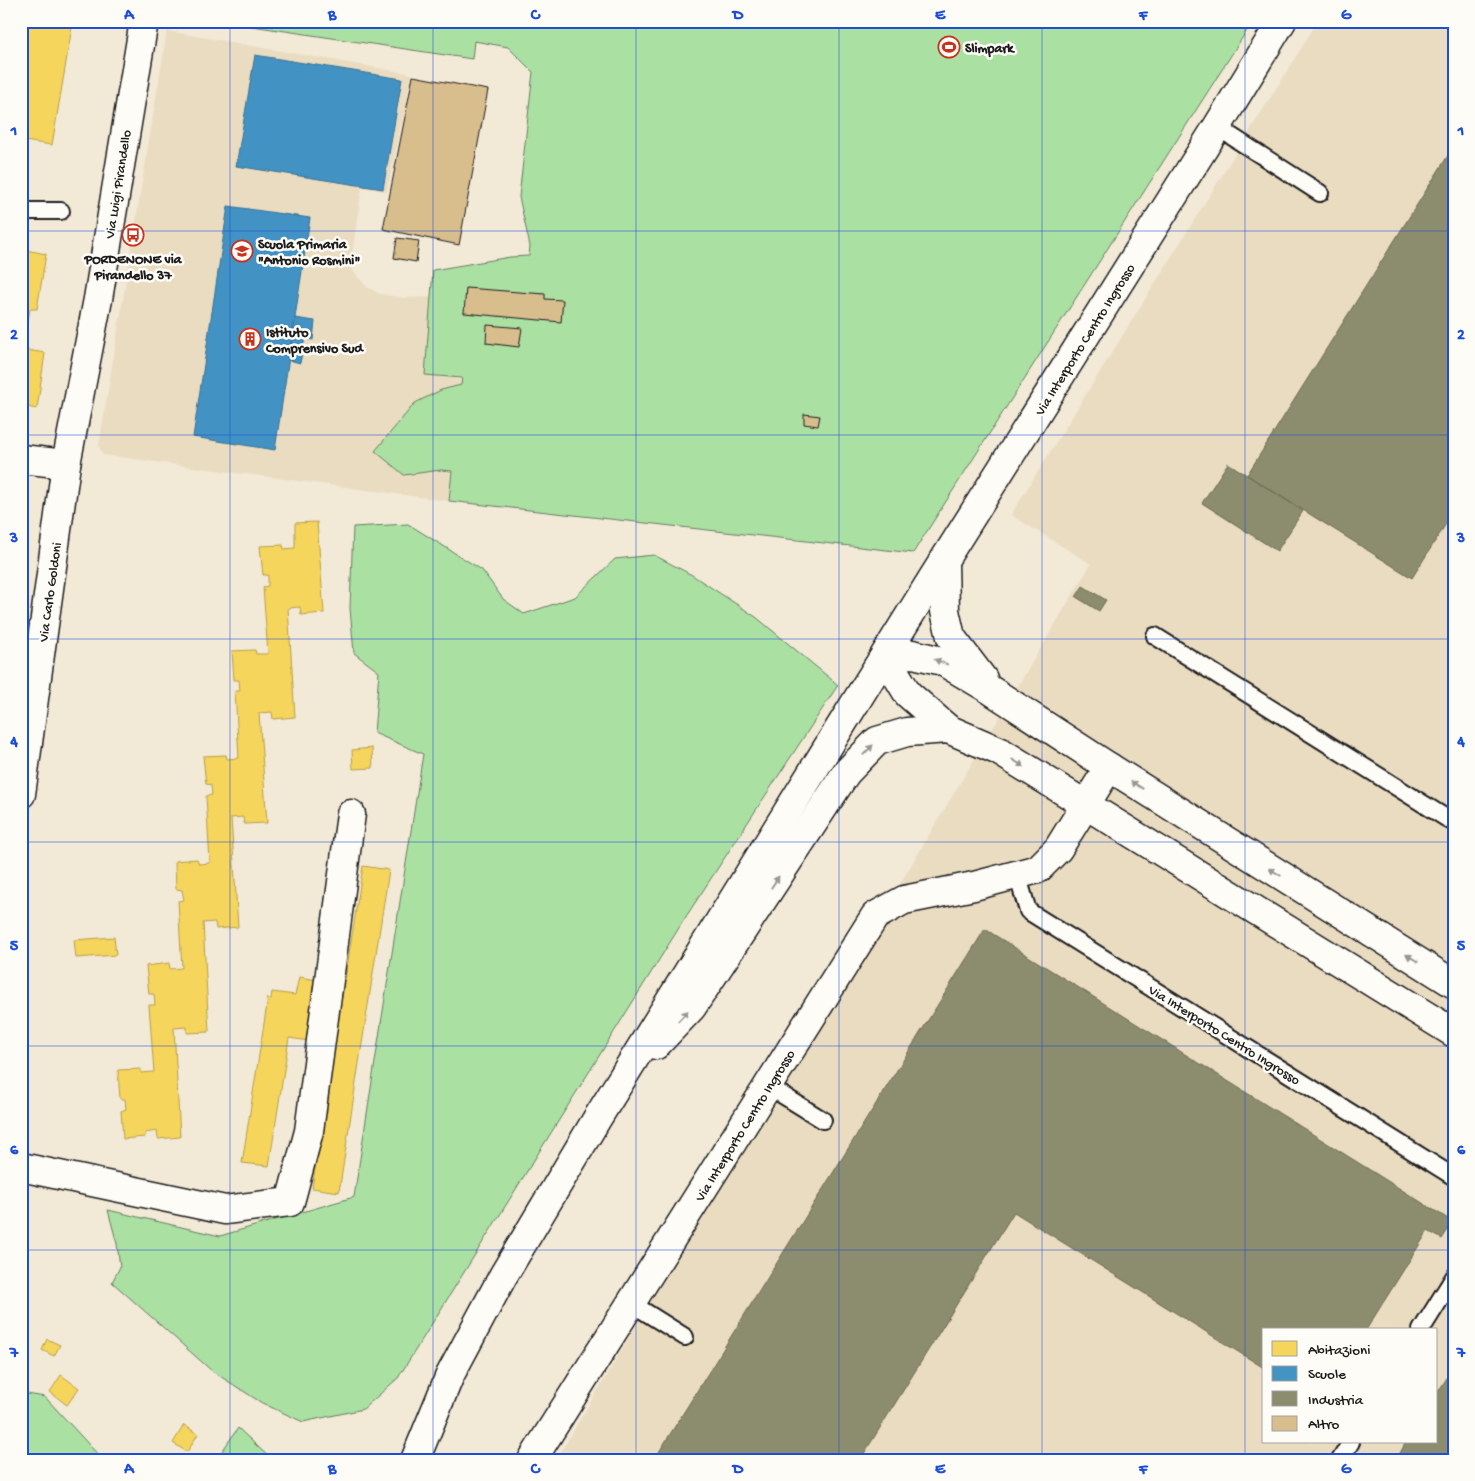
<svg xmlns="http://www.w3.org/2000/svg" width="1475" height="1481" font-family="'Gochi Hand',sans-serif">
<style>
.built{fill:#eadcc1;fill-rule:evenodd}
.green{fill:#abe0a3;stroke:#647e60}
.homes{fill:#f6d55c;stroke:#b59e49}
.schools{fill:#4393c3;stroke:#376f91}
.industry{fill:#8c8c6e;stroke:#6a6a55}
.building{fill:#d8bd8d;stroke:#1c1c1c}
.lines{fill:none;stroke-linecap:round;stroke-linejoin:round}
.service-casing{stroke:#1c1c1c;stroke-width:20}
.minor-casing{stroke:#1c1c1c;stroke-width:31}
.service{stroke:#fdfcf7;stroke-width:16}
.minor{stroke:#fdfcf7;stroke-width:28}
.oneway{fill:#989794}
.grid{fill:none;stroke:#1d4ed8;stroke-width:1;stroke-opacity:0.55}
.labels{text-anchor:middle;stroke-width:5;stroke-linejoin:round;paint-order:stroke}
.poi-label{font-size:14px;font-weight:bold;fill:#1c1c1c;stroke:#fdfcf7;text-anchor:start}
.street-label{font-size:14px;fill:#1c1c1c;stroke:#fdfcf7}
.neatline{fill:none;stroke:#1d4ed8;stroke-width:2}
.grid-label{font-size:16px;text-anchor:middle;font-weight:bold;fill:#1d4ed8}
</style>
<rect width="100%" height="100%" fill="#f2e9d7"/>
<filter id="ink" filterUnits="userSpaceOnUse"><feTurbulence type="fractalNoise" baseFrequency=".02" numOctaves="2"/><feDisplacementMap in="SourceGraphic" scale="10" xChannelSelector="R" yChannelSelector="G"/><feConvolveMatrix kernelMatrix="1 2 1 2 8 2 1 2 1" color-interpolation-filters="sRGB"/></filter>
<g filter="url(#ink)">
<g class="built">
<path d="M1318,21h136v1439h-898l535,-896 -80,-49zM1264,1330h172v112h-172z"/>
<path d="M167,31l245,43 -25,118 -25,-5 -12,81 17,19 13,7 23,4 28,-1 -6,78 37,3 -13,123 -346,-46 -4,-9z"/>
</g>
<g class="green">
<path d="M1253,21l-340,532 -464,-52 3,-30 -11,-1 -37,5 -29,-24 40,-48 26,-13 20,-5 1,-7 -37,-3 8,-105 77,-13 19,-1 1,-10 -11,-49 14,-125 -25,-25 -34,-6 -2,18 -220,-33 -15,-4z"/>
<path d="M408,524l74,46 21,29 21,15 51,-17 40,-38 39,-4 38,20 64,42 82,68 -151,230 -289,463 -35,31 -60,13 -41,-19 -50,-32 -100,-89 8,-15 -3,-23 -9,-34 112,26 134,-39 69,-443 -49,-21 5,-61 -25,-19 -4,-45 3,-81z"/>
<path d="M21,1393l24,4 58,63h-82z"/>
<path d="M238,1428l34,32h1h-57z"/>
</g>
<g class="homes">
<path d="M21,21h52l-21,124 -28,-4 2,-11 -5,-1z"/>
<path d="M21,249l25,5 -9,55h-7l-3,19 -6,-1z"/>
<path d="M21,349l24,4 -8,56 -16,-3z"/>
<path d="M317,522l7,91 -23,2 -1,-8 -12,1 7,109 -22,2 -1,-7 -13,1 8,110 -23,1 -1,-7 -12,1 7,109 -22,2 -1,-7 -12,1 6,109 -22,1v-6l-13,1 6,109 -22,2 -1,-8 -12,2v4l-22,2 -2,-28 5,-2 -1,-10h-5l-2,-29 23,-1v4l13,-1 -5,-67h6l-1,-11h-5l-3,-28 23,-3 1,6 12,-1 -4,-67 6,-1 -2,-10 -6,-1 -1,-28 22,-2 2,5 11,-1 -4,-67 6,-1 -1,-10 -5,-1 -3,-28 23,-1 1,4 12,-1 -4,-67h5l-1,-11h-5l-2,-29 23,-1 1,4h12l-5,-67 5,-1v-11h-5l-3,-29 23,-1 1,4 11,-1v-25z"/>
<path d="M372,748l1,20 -20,1 -1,-19z"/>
<path d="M363,866l26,4 -50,322 -27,-4z"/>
<path d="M114,937l2,18 -40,3 -2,-18z"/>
<path d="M299,977l25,4 -8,61 -27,-4 -20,128 -27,-3 26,-165 3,1 1,-7 23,3z"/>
<path d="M47,1339l13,6 -6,11 -12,-6z"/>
<path d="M61,1375l18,13 -12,17 -17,-13z"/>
<path d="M184,1425l14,9 -11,18 -14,-9z"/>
</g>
<g class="schools">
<path d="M255,55l147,24 -19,110 -147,-23z"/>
<path d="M228,206l82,12 -35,232 -82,-13z"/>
<path d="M295,318l20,3 -2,19 -8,-2 -5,25 -11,-3z"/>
</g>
<g class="industry">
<path d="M1454,146v365l-42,67 -165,-103z"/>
<path d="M1228,463l75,48 -26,40 -75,-48z"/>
<path d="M1083,586l23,14 -7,11 -23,-14z"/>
<path d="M985,929l468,293 -11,17 -14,-8 -62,99h-102v38l-250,-156 -154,248h-206z"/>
<path d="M1454,1367v93h-47l-8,-5 7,-13h30v-47z"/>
</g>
<g class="building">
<path d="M413,76l75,14 -29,155 -76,-16z"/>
<path d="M397,238l22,3 -3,21 -22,-4z"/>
<path d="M466,288l79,6v5l18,1 -2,22 -97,-9z"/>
<path d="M487,325l35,3 -3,19 -33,-4z"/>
<path d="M804,414l16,2 -2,10 -14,-2z"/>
</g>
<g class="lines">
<g class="service-casing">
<g id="service">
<path d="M1217,127l103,66"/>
<path d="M21,211h40"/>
<path d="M1155,636l299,187"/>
<path d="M1017,874l11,37 426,266"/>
<path d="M768,1086l55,34"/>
<path d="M631,1303l54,34"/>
<path d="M1421,1330l33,-53"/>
<path d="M1340,1460l11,-18"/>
</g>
</g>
<g class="minor-casing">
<g id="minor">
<path d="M21,459l45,5"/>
<path d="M944,561l1,50 6,26 32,42"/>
<path d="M885,656l28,-2 29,7 47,28 120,78 345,217"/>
<path d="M885,656l23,38 40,35"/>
<path d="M21,794l45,-330 32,-165 46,-278"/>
<path d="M656,1045l36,-38 154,-234 31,-32 30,-9 41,-3 51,22 455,282"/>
<path d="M21,1167l204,43 65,-8 19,-71 42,-317"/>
<path d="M415,1460l35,-85 53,-99 95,-159 336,-541 283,-449 65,-106"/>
<path d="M532,1460l343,-544 29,-16 70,-14 64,-17 20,-20 51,-82"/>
</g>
</g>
<use href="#service" class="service"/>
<use href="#minor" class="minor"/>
</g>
<defs><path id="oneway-solid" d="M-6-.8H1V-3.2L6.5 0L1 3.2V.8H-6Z" transform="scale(1.25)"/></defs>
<g class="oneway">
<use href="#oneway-solid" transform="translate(941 662) rotate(-159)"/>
<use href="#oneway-solid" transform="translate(868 750) rotate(-46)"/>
<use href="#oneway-solid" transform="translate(1018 763) rotate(32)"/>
<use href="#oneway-solid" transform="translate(1137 785) rotate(-148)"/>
<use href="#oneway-solid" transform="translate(1275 872) rotate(-148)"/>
<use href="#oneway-solid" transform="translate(775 882) rotate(-57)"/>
<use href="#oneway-solid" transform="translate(1412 958) rotate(-148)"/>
<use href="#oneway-solid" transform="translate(683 1016) rotate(-47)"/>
</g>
</g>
<path class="grid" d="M230,21v1439M433,21v1439M636,21v1439M839,21v1439M1042,21v1439M1245,21v1439M21,231h1433M21,435h1433M21,639h1433M21,842h1433M21,1046h1433M21,1250h1433"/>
<defs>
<g id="stadium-ring" transform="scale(1.125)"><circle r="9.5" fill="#fdfcf7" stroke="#c8321e" stroke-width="1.5"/><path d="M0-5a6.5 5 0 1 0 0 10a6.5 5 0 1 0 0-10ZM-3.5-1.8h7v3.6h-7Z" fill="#c8321e"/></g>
<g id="bus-ring" transform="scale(1.125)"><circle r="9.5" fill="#fdfcf7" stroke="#c8321e" stroke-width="1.5"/><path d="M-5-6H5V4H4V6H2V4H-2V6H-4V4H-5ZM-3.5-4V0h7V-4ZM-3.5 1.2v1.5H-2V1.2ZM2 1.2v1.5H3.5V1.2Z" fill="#c8321e"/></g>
<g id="school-ring" transform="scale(1.125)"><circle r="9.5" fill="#fdfcf7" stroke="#c8321e" stroke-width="1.5"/><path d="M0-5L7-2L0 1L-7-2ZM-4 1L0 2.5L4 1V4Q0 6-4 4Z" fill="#c8321e"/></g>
<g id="building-ring" transform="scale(1.125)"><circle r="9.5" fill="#fdfcf7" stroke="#c8321e" stroke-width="1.5"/><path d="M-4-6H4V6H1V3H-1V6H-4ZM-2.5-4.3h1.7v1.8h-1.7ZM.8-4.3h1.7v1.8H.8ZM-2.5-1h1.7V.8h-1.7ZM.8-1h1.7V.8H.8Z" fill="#c8321e"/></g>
</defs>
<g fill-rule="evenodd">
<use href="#stadium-ring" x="949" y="47"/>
<use href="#bus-ring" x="133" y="235"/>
<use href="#school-ring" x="242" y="251"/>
<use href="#building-ring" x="250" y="339"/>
</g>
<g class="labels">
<g class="poi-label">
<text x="965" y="52">Slimpark</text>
<text x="258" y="248">Scuola Primaria<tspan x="258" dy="16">"Antonio Rosmini"</tspan></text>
<text x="133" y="263" text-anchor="middle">PORDENONE via<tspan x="133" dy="16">Pirandello 37</tspan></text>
<text x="266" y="336">Istituto<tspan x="266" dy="16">Comprensivo Sud</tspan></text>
</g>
<g class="street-label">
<text transform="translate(117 184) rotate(-81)" y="5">Via Luigi Pirandello</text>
<text transform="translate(1084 339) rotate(-58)" y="5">Via Interporto Centro Ingrosso</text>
<text transform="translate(49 592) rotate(-82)" y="5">Via Carlo Goldoni</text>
<text transform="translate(1225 1034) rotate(32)" y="5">Via Interporto Centro Ingrosso</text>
<text transform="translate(744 1125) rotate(-58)" y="5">Via Interporto Centro Ingrosso</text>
</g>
</g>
<rect width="1475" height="1481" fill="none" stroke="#fdfcf7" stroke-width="55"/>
<rect x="1262" y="1328" width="175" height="115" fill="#fdfcf7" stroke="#a3a29f"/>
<rect x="1272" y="1341" width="25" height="15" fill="#f6d55c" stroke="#a3a29f"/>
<text x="1308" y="1354" font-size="15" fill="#1c1c1c">Abitazioni</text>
<rect x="1272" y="1366" width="25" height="15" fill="#4393c3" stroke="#a3a29f"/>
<text x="1308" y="1378" font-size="15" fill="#1c1c1c">Scuole</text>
<rect x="1272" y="1391" width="25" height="15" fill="#8c8c6e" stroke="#a3a29f"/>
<text x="1308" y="1404" font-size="15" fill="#1c1c1c">Industria</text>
<rect x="1272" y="1416" width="25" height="15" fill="#d8bd8d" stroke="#a3a29f"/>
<text x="1308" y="1428" font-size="15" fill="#1c1c1c">Altro</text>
<rect x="28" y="28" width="1420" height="1426" class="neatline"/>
<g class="grid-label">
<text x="129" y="19">A</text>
<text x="332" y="19">B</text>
<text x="535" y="19">C</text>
<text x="738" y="19">D</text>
<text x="940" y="19">E</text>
<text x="1143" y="19">F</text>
<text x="1346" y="19">G</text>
<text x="14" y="135">1</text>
<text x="1461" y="135">1</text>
<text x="14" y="339">2</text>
<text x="1461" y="339">2</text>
<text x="14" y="542">3</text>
<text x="1461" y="542">3</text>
<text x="14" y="746">4</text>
<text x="1461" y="746">4</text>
<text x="14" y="950">5</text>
<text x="1461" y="950">5</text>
<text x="14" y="1154">6</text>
<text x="1461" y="1154">6</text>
<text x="14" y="1357">7</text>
<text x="1461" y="1357">7</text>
<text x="129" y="1473">A</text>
<text x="332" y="1473">B</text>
<text x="535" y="1473">C</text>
<text x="738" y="1473">D</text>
<text x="940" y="1473">E</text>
<text x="1143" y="1473">F</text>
<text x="1346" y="1473">G</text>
</g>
</svg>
